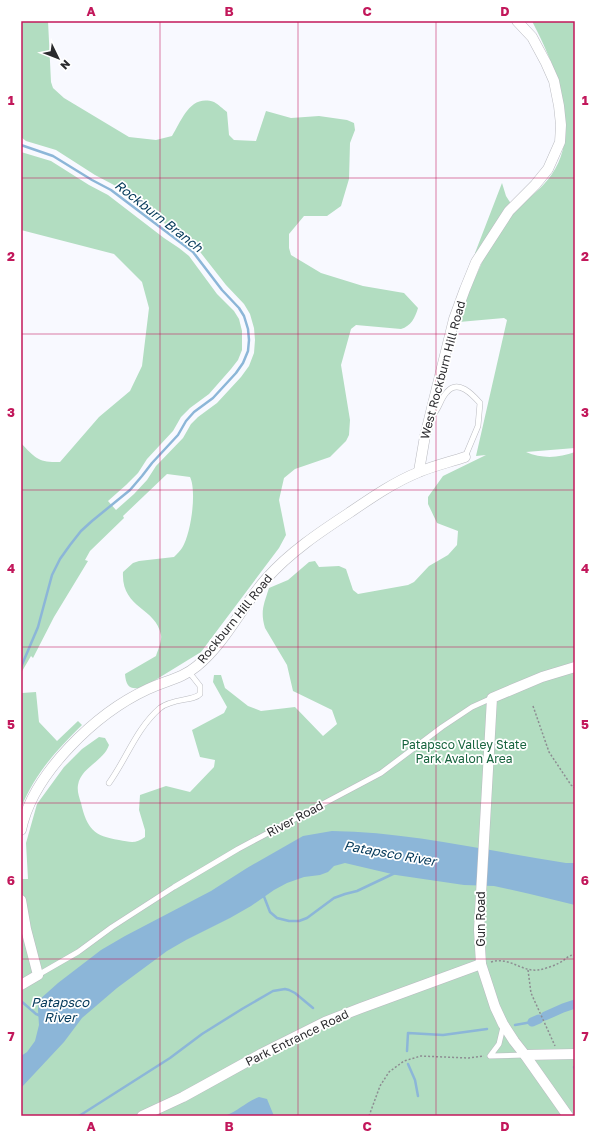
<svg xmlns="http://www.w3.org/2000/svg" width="596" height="1137" font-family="'Golos Text',sans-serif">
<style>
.green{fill:#b2ddc1}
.water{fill:#8cb6d8}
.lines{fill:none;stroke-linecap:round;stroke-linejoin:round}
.stream{stroke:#8cb6d8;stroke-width:2.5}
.canal{stroke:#8cb6d8;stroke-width:9}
.lane-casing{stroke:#babbc1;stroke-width:6}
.street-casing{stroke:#babbc1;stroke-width:11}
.path{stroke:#8d8d92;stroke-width:1.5;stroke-dasharray:2 2;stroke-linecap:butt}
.lane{stroke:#fff;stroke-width:5}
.street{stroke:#fff;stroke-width:10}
.grid{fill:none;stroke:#c2185b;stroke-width:1;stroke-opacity:0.55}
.labels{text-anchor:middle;stroke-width:3.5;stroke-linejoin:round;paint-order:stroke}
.street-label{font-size:12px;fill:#2b2b2e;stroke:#fff}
.park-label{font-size:12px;fill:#17643e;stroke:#fff}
.water-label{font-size:13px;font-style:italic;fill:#033859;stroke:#fff}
.neatline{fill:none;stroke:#c2185b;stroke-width:1.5}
.grid-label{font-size:13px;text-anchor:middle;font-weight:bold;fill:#c2185b}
</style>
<rect width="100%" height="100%" fill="#f8f9ff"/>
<g class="green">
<path d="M21,21h27l3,61 2,6 11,10 65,39 27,3 16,-4c10,-16 18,-42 42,-34 4,2 9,7 13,10l2,23 5,5 22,1 10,-30 25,7 28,-2 28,4 7,3 1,7 -5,13 -1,36 -8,27 -14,10h-23l-15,18v14l2,7 30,18 42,13 41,7 14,15c-3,10 -7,18 -17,21l-45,-4 -5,4 -10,36 9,55 -1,15 -3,6 -16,16 -35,12 -11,9 -5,22 7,35 -7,13 -78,104 -57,35c-13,3 -18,1 -19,-13l31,-18c2,-6 6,-15 5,-21 -5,-28 -40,-26 -38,-63l10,-9 6,-2 35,-4c3,-3 6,-6 8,-9 9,-14 15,-57 8,-71l-23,-3 -44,42 1,2 -34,33 -5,9 3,1 -34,56 -21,41 -2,-2 -10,17v-230c14,15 18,20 39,19l39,-45 31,-26 12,-25 7,-58 -7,-26 -28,-28 -93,-24v-78l30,9 38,24 19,10 56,43 15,10 10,8 28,38 17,17 5,8 3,12v19l-4,10 -7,9 -22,25 -19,14 -9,9 -8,14 -26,28 -9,14 -12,12 -18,16 8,9 18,-16 13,-14 9,-14 27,-28 8,-14 7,-7 19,-14 24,-26 8,-11 5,-13 1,-13 -1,-12 -4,-14 -6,-10 -18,-19 -29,-37 -83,-63 -19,-10 -39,-25 -30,-9 -5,-4z"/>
<path d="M532,21h43v427l-49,4c16,7 33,6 49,0v664h-554v-237h7l-2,-36 11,-39 27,-37 18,-18 17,-12 6,1 4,7c-5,16 -28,22 -31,40 -1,6 1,12 3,18 6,26 13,33 38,37 11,2 17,4 26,-3v-7l-6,-20 1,-15 26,-9 24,6 24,-25 1,-7 -15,-3 -8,-27 32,-17 3,-6 -14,-25 1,-7h7l4,13 23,18 13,5 34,-4 28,29 14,-12 -5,-14 -39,-19 -6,-26 -22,-37c-5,-17 -1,-24 4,-40l19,-8 21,-18 6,-1 4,6 20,-1 7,3 7,21 5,4 50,-9 6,-3 15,-16 19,-11 9,-10 1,-14 -21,-8 -9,-19v-7l15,-21 43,-21 -10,1 31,-136 -3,-2 -45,4 10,-31 15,-33 -9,-5 27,-70 4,13 9,14c13,-12 28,-22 37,-36 31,-46 2,-110 -20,-153z"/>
<path d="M21,691l1,2 14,-1 3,30 18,19 21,-20 4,4c-27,27 -46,47 -61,83z"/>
</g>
<g class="water">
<path d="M332,831c78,1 156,20 234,32h9v42l-45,-11 -36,-8 -30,-1 -68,-10 -51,-12 -11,3 -6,6 -8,3 -16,2 -17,6 -13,7 -23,16 -21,12 -44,22 -19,11 -50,37 -35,30 -18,24 -43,46v-32l6,-4 8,-11 4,-16 -1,-15 1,-10 19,-17 43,-33 24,-14 86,-45 36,-23 56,-32z"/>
<path d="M259,1097l8,2 7,17h-49c13,-5 21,-14 34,-19z"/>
</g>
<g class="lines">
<g class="stream">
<path d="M21,145l32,11 39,24 19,10 82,62 29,38 17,18 5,8 4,13 1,11 -1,11 -5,12 -7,10 -23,25 -19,14 -8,9 -8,14 -26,28 -10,13 -12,14 -38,31 -11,10 -11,14 -10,14 -8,16 -14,52 -17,40"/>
<path d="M263,894l7,18 7,6 12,3h10l8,-3 27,-20 11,-4 12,-3 38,-18"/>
<path d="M21,1001l15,13 5,2"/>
<path d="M515,1025l17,-3"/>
<path d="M407,1051l1,-18 35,2 44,-6"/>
<path d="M408,1064l7,16 3,16"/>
<path d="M574,1067l1,2"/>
<path d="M79,1116l91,-58 32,-24 40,-25 31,-18 12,-2 4,1 6,3 18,15"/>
</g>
<g class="canal">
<path d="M545,1016l18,-8 12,-4"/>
<path d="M532,1022l7,-3"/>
</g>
<g class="lane-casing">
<g id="lane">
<path d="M432,416c8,-8 8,-17 15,-24 11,-13 25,2 33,11l-2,23 -13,31"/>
<path d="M109,783c18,-25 27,-54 51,-75 13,-10 34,-7 40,-14v-8l-11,-14"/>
<path d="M38,975l40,-23 34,-25 62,-40 64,-38 143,-76 61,-46 30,-20 20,-9"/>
<path d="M503,1027l-4,17 -9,12 35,-1"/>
</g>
</g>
<g class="street-casing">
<g id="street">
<path d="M419,471l6,-35 29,-117 11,-30 11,-27 33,-51 26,-26 13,-16 12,-27 1,-17 -2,-19 -5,-25 -8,-18 -14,-26 -15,-16"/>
<path d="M21,830c12,-57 75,-117 127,-141 17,-8 35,-11 49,-23 29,-24 45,-60 69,-87 24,-27 54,-47 83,-66 22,-15 45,-31 70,-41 14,-6 31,-10 46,-15"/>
<path d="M21,900l5,29 12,46 -17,10"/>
<path d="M525,1055l50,-1"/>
<path d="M142,1116l41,-19 78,-43 64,-32 36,-14 120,-44"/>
<path d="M568,1116l-43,-61 -11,-14 -11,-17 -8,-17 -14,-43 -2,-34 13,-232 50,-21 33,-10"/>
</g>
</g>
<g class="path">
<path d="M533,706l16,46 22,33 4,3"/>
<path d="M491,962c18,-6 30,10 47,8 7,-1 15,-4 21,-7 7,-3 8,-8 16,-8"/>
<path d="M528,970l3,23 24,53"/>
<path d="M369,1116l11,-30 9,-14 15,-11 17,-5 48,2 15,-2"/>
</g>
<use href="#lane" class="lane"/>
<use href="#street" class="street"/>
</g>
<path class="grid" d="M160,21v1095M298,21v1095M436,21v1095M21,178h554M21,334h554M21,490h554M21,647h554M21,803h554M21,959h554"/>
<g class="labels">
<g class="street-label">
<text transform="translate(443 370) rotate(-75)" y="4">West Rockburn Hill Road</text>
<text transform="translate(235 619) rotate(-51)" y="4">Rockburn Hill Road</text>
<text transform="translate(295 819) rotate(-28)" y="4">River Road</text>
<text transform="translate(481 919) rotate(-90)" y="4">Gun Road</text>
<text transform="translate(297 1038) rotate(-26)" y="4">Park Entrance Road</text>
</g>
<g class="park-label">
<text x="464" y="749">Patapsco Valley State<tspan x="464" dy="14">Park Avalon Area</tspan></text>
</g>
<g class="water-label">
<text transform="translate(159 216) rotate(38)" y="5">Rockburn Branch</text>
<text transform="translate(390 853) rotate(10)" y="5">Patapsco River</text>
<text x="60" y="1007">Patapsco<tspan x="60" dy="15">River</tspan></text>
</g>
</g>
<rect width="596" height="1137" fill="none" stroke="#ffffff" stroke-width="44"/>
<g transform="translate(58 58) rotate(133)" stroke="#ffffff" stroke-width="3" paint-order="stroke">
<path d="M0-3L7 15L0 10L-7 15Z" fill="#2b2b2e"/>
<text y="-6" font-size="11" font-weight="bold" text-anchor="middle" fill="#2b2b2e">N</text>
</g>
<rect x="22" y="22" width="552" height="1093" class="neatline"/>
<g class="grid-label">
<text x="91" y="16">A</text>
<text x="229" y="16">B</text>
<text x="367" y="16">C</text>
<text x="505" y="16">D</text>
<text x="11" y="105">1</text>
<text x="585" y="105">1</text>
<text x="11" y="261">2</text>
<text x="585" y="261">2</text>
<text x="11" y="417">3</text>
<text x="585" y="417">3</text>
<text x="11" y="573">4</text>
<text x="585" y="573">4</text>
<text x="11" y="729">5</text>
<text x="585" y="729">5</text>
<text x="11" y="885">6</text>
<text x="585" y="885">6</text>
<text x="11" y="1041">7</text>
<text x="585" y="1041">7</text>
<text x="91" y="1131">A</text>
<text x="229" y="1131">B</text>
<text x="367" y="1131">C</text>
<text x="505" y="1131">D</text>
</g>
</svg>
